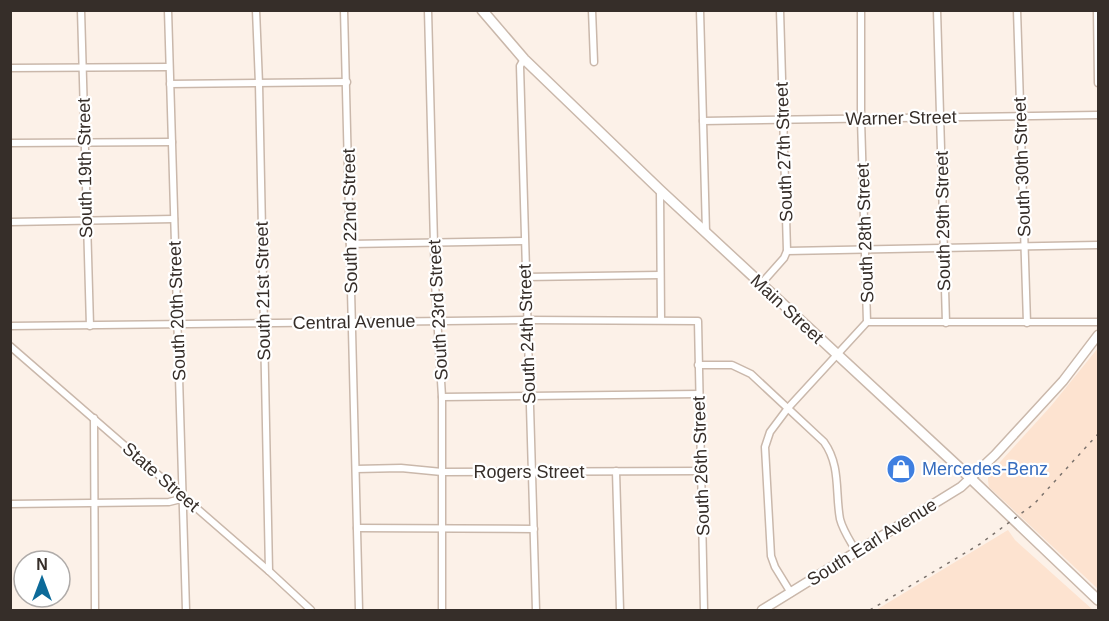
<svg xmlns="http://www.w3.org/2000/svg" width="1109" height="621" font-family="Arial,sans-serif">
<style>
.built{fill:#fde3d0}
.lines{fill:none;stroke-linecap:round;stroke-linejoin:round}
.minor-casing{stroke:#cab8ab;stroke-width:9}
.tertiary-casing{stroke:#cab8ab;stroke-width:11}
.secondary-casing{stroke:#cab8ab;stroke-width:12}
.minor{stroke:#fff;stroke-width:6}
.tertiary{stroke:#fff;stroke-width:8}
.secondary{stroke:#fff;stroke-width:9}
.rail{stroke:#7b726c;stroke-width:1.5;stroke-dasharray:3 6;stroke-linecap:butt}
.labels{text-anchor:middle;stroke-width:4.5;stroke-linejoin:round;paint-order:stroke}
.street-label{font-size:18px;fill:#362e29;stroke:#fff}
.shop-label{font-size:18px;fill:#366cbe;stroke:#fff;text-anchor:start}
</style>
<rect width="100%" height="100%" fill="#fcf1e8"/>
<g class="built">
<path d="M1098,348v241l-109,-102 -1,-6v-4l13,-16 50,-55z"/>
<path d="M1008,530l7,10 78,70h-217z"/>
</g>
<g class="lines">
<g class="minor-casing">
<g id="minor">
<path d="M81,10l9,316"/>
<path d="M168,10l18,600"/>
<path d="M256,10l3,74 10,487"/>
<path d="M344,10l15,600"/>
<path d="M428,10l7,273 7,114v213"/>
<path d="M592,10l2,52"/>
<path d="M700,10l6,222"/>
<path d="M937,10l9,313"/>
<path d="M1017,10l10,313"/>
<path d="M1097,10l1,73"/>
<path d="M524,59l-4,7 16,544"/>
<path d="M10,68l159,-1"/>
<path d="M170,84l177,-2"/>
<path d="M703,121l395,-6"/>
<path d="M10,143l162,-1"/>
<path d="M660,191l1,129"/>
<path d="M10,222l164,-3"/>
<path d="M350,244l174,-3"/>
<path d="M787,251l311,-6"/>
<path d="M525,277l135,-2"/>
<path d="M761,284l23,-26 3,-7 -7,-241"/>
<path d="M867,322h231"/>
<path d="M10,326l516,-6 172,1 6,289"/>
<path d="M10,346l259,225 42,39"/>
<path d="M698,365h34l19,9 73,68c17,24 11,50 16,77 3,12 11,23 17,34"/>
<path d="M442,397l257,-3"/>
<path d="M94,418l1,192"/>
<path d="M356,469l45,-1 41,4 260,-1"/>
<path d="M616,471l4,139"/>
<path d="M10,504l159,-2 8,-2 4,-6"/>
<path d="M357,528l177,1"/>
<path d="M791,593l-16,-26 -4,-11 -6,-109 5,-15 18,-24 79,-86 -6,-203v-109"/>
</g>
</g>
<g class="tertiary-casing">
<path id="tertiary" d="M762,610l199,-123 34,-32 68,-74 35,-46"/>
</g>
<g class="secondary-casing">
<path id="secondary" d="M482,10l42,49 136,131 304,282 134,128"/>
</g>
<use href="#minor" class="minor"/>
<use href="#tertiary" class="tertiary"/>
<use href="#secondary" class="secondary"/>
<path class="rail" d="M870,610l110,-66 54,-40 64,-70"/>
</g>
<defs>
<g id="shop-disc" transform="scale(1.5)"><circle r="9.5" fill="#3f7fe0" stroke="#fff"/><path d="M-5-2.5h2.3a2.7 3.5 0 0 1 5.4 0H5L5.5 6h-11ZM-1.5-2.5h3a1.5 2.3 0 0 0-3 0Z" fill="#fff"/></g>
</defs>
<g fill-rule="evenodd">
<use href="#shop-disc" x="901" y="469"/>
</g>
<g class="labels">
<g class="street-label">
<text transform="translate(901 118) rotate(-1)" y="6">Warner Street</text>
<text transform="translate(784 152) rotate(-92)" y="6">South 27th Street</text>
<text transform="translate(1022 167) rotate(-92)" y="6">South 30th Street</text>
<text transform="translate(85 168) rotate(-91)" y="6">South 19th Street</text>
<text transform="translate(350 221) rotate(-91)" y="6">South 22nd Street</text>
<text transform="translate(943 221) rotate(-91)" y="6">South 29th Street</text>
<text transform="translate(865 233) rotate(-92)" y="6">South 28th Street</text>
<text transform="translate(263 291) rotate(-91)" y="6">South 21st Street</text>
<text transform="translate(787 309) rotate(43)" y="6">Main Street</text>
<text transform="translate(438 310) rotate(-93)" y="6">South 23rd Street</text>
<text transform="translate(177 311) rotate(-92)" y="6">South 20th Street</text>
<text transform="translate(354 322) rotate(-1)" y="6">Central Avenue</text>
<text transform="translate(527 334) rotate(-92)" y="6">South 24th Street</text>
<text transform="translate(701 466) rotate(-92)" y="6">South 26th Street</text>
<text x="529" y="478">Rogers Street</text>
<text transform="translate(161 477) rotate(41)" y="6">State Street</text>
<text transform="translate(872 542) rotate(-32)" y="6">South Earl Avenue</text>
</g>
<g class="shop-label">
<text x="922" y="475">Mercedes-Benz</text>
</g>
</g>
<rect width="1109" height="621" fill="none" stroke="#362e29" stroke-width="24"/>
<g transform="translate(42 579)"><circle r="28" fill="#ffffff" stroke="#afaba9" stroke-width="1.5"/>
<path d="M0-4.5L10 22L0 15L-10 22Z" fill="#0c6a99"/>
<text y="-9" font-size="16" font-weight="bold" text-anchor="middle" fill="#362e29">N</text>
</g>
</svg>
